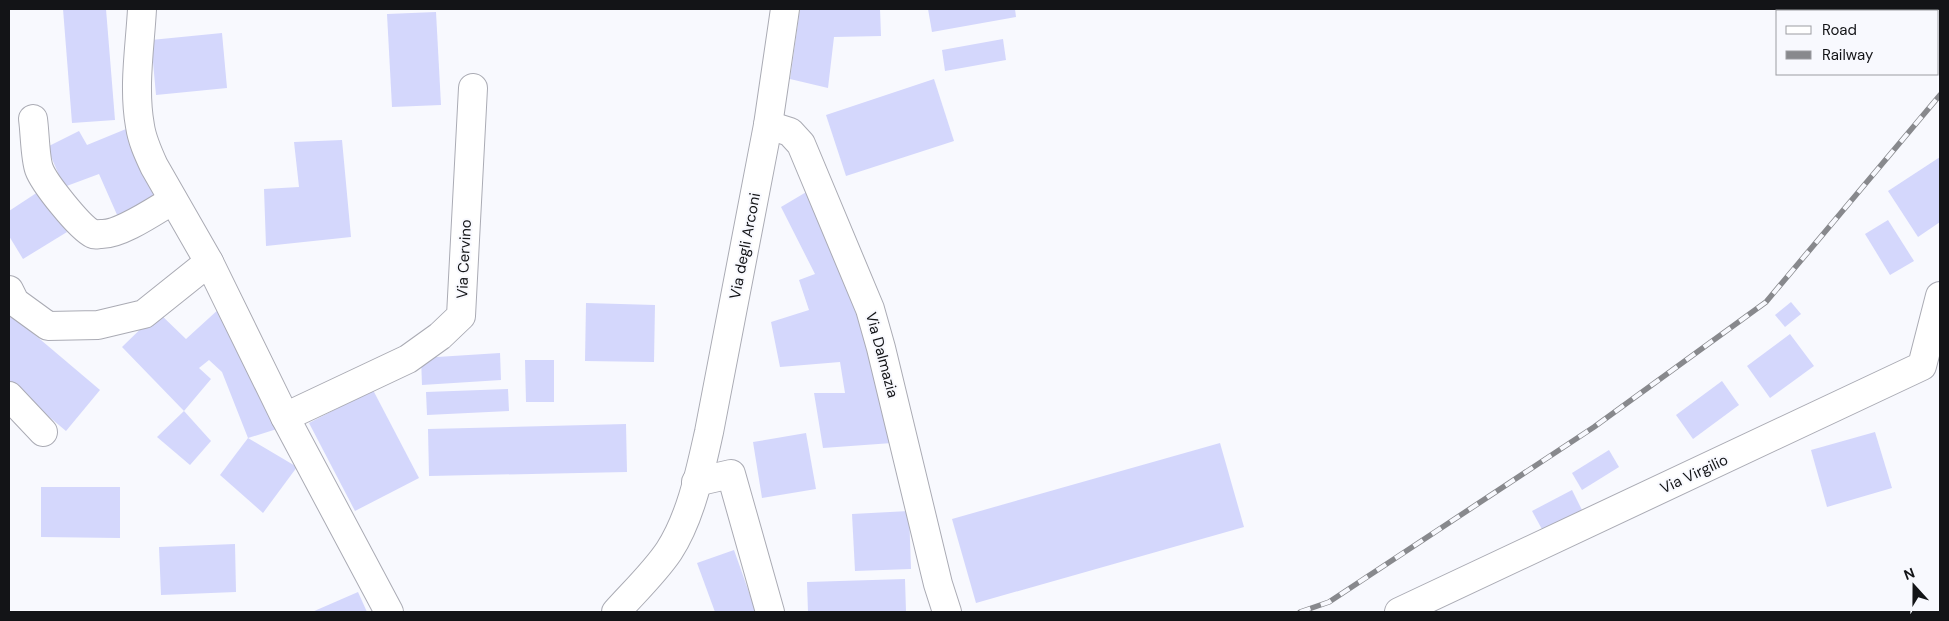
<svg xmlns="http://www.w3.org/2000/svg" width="1949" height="621" font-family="'DM Sans',sans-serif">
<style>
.building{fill:#d4d7fc}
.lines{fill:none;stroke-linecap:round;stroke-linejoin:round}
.minor-casing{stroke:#aaabb4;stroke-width:30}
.minor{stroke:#fff;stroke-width:28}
.rail-casing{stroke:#88898d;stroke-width:5.5}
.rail{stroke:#f8f9fe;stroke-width:4;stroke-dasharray:11;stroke-linecap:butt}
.labels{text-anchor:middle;stroke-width:4;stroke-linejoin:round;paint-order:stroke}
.street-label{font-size:15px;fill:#131417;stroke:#f8f9fe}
</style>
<rect width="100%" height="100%" fill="#f8f9fe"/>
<g class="building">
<path d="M63,9h43l9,111 -43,3z"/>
<path d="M800,9h80l1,27 -47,1 -6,51 -38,-9z"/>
<path d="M928,9h87l1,8 -84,15z"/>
<path d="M436,12l5,93 -49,2 -5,-93z"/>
<path d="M222,33l5,55 -71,7 -5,-55z"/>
<path d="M1003,39l3,21 -61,11 -3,-21z"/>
<path d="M934,79l20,62 -108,35 -20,-61z"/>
<path d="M126,129l35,71 -43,17 -19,-43 -35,13 -17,-40 32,-16 8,14z"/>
<path d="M342,140l9,97 -85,9 -2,-57 35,-2 -5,-45z"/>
<path d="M1940,157v65l-22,15 -30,-46z"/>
<path d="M41,190l26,42 -44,27 -14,-23v-25z"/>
<path d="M808,191l52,123 32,129 -69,5 -9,-55h31l-5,-31 -60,5 -9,-45 38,-12 -10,-30 16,-6 -34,-67z"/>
<path d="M1888,220l26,41 -24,14 -25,-41z"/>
<path d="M1791,302l10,12 -16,13 -10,-12z"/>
<path d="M586,303l69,2 -1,57 -69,-1z"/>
<path d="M220,308l60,120 -32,10 -26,-66 -13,-12 -10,8 12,11 -27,32 -62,-64 36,-35 28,27z"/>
<path d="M9,313l91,77 -34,41 -57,-48z"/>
<path d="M1790,334l24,32 -44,32 -23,-32z"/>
<path d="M500,353l1,27 -79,5 -1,-27z"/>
<path d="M525,360h29v42h-28z"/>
<path d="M1722,381l17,24 -46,34 -17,-24z"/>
<path d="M508,389l1,22 -82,4 -1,-23z"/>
<path d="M373,390l46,88 -64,33 -46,-88z"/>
<path d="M184,411l27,30 -21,24 -33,-28z"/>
<path d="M626,424l1,48 -198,4 -1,-47z"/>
<path d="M1875,432l17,56 -65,19 -16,-57z"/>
<path d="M806,433l10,56 -54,9 -9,-56z"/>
<path d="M248,438l49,29 -34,46 -43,-38z"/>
<path d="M1220,443l24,84 -268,76 -24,-84z"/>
<path d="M1609,450l10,17 -37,23 -10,-17z"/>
<path d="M41,487h79v51l-79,-1z"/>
<path d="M1572,490l10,20 -39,21 -11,-20z"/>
<path d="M909,511l2,58 -56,2 -3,-57z"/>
<path d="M235,544l1,48 -75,3 -2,-48z"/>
<path d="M734,550l22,62h-41l-18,-49z"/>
<path d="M905,579l1,33h-98l-1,-30z"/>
<path d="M358,592l9,20h-55z"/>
</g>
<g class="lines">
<g class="minor-casing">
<g id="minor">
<path d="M142,9c-2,38 -9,78 -2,117 2,14 8,27 14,40l55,96 76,155 104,195"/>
<path d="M33,119c2,14 2,39 6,50 5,14 41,59 54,65 2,1 5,0 8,0 19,1 55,-24 72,-34"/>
<path d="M768,125l22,7 11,12 69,165 11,39 57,236 9,28"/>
<path d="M9,290l6,12 33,24 50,-1 46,-11 65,-52"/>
<path d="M9,396l34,36"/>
<path d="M285,417l123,-58 32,-23 21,-20 12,-228"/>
<path d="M696,482l35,-8 39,138"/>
<path d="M616,612c17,-19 39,-40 53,-61 22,-34 31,-79 40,-119l59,-307 17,-116"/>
<path d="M1399,612l523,-246 18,-70"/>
</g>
</g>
<use href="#minor" class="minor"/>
<g class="rail-casing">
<path id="rail" d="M1300,612l29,-10 265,-175 172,-125 174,-207"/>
</g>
<use href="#rail" class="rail"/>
</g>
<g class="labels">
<g class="street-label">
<text transform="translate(745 246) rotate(-79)" y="5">Via degli Arconi</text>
<text transform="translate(464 259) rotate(-87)" y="5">Via Cervino</text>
<text transform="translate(882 355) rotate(75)" y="5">Via Dalmazia</text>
<text transform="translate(1694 474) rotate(-25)" y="5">Via Virgilio</text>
</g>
</g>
<rect width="1949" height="621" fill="none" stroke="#131417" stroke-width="20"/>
<rect x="1776" y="10" width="162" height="65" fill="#f8f9fe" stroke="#9c9da2"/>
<rect x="1786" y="26" width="25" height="8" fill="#ffffff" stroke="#9c9da2"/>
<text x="1822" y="35" font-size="15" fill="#131417">Road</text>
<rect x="1786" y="51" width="25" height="8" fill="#88898d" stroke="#9c9da2"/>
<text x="1822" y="60" font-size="15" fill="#131417">Railway</text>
<g transform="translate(1914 586) rotate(339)" stroke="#f8f9fe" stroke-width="4" paint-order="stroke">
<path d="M0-4L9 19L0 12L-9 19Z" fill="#131417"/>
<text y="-8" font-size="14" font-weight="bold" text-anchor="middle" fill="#131417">N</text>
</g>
</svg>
